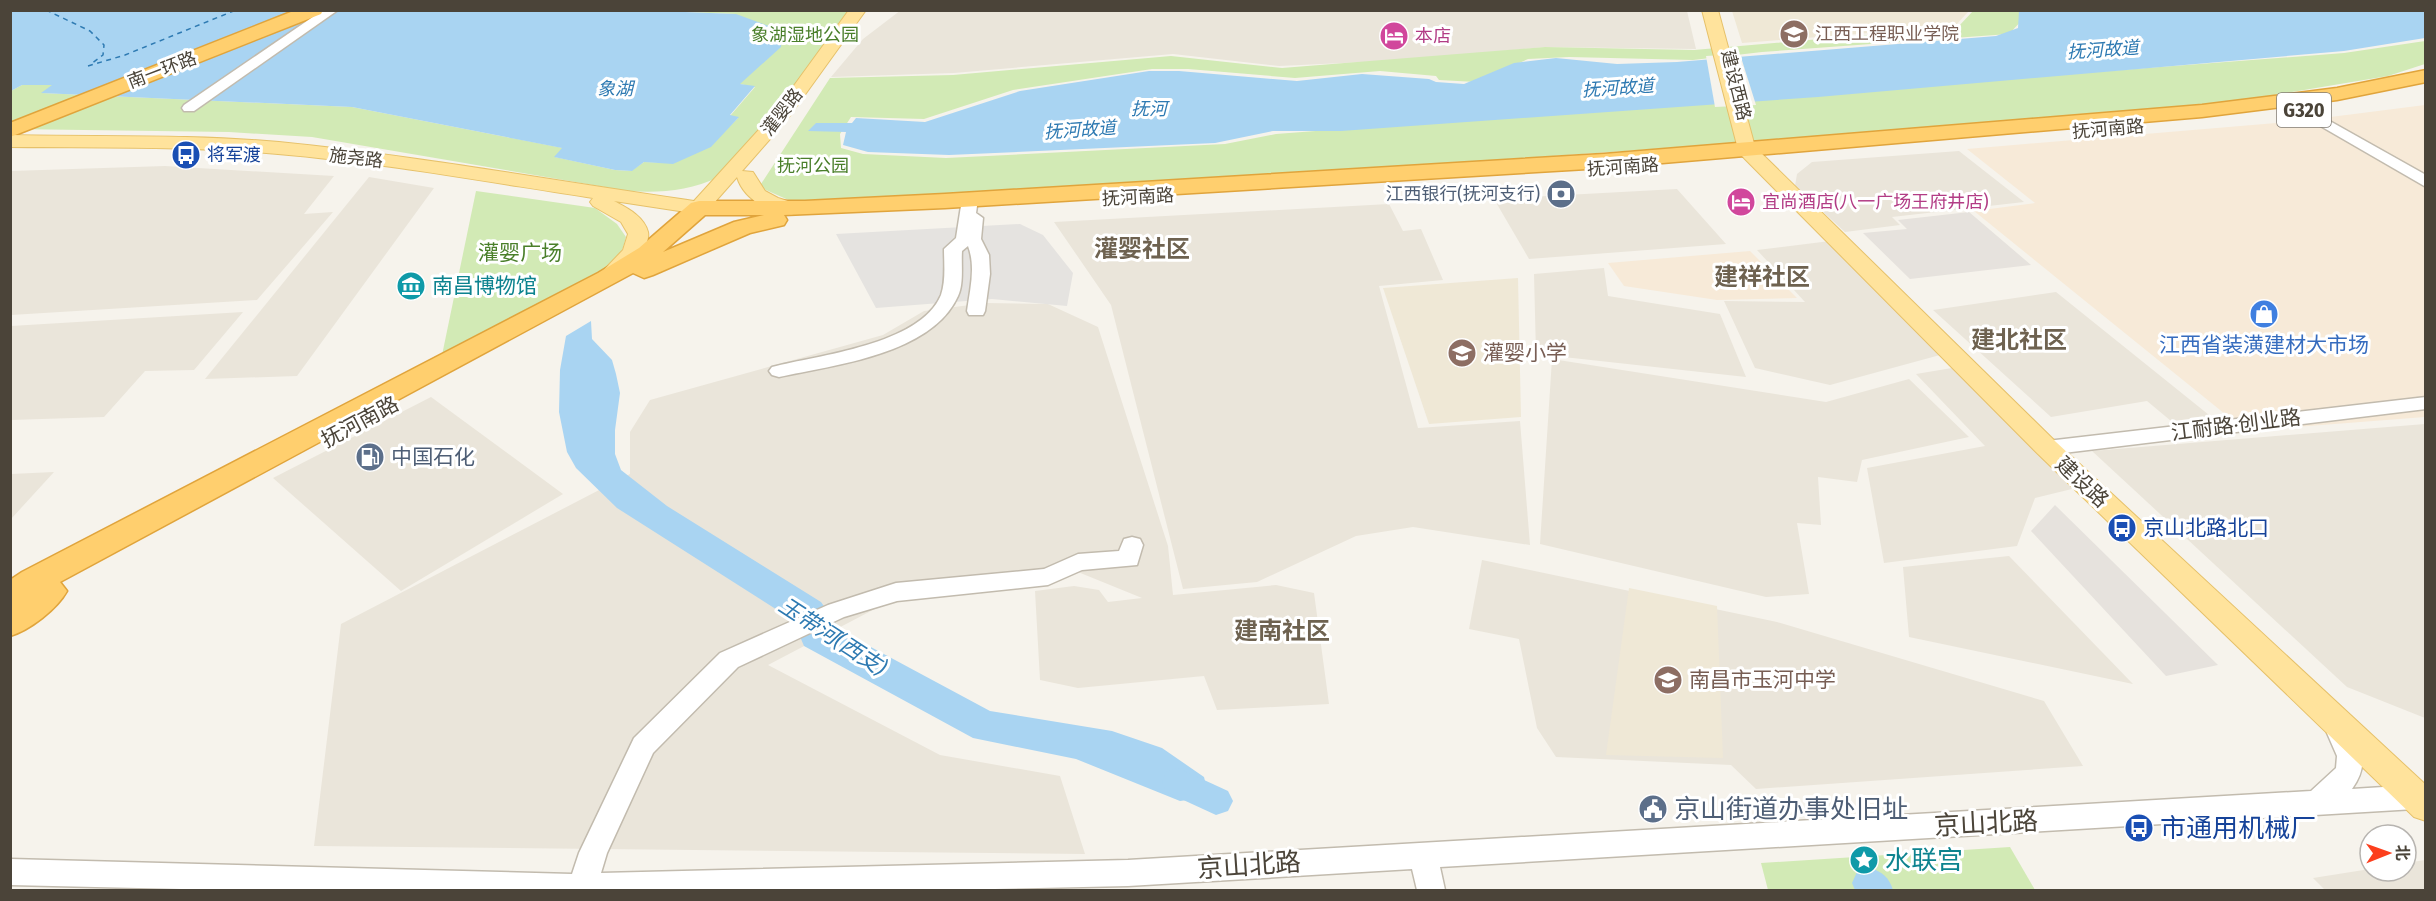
<svg xmlns="http://www.w3.org/2000/svg" width="2436" height="901" font-family="'Fira Sans Condensed','Noto Sans SC',sans-serif">
<style>
.residential{fill:#eae5da}
.commercial{fill:#f7ead8}
.industrial{fill:#e6e2dd}
.education{fill:#efe8d6}
.green{fill:#d2eab5}
.parking{fill:#e5e3e0}
.water{fill:#a9d4f2}
.pier{fill:#f6f3ec}
.lines{fill:none;stroke-linecap:round;stroke-linejoin:round}
.river{fill:#a9d4f2;fill-rule:evenodd}
.ferry{stroke:#2e7ab2;stroke-width:1.5;stroke-dasharray:5 4.5;stroke-linecap:butt}
.minor-casing{stroke:#c2bbae;stroke-width:3}
.major-casing{stroke:#e6c16a;stroke-width:2}
.highway-casing{stroke:#e0a43c;stroke-width:3}
.minor{fill:#fff;fill-rule:evenodd}
.major{fill:#ffe39c;fill-rule:evenodd}
.highway{fill:#ffcf6e;fill-rule:evenodd}
.labels{text-anchor:middle;stroke-width:6;stroke-linejoin:round;paint-order:stroke}
.far-education-label{font-size:18px;fill:#785e54;stroke:#fff;text-anchor:start}
.far-park-label{font-size:18px;fill:#4a7f2a;stroke:#fff}
.far-hotel-label{font-size:18px;fill:#b23c85;stroke:#fff;text-anchor:start}
.far-water-label{font-size:18px;font-style:italic;fill:#2e7ab2;stroke:#fff}
.far-street-label{font-size:18px;fill:#4b4439;stroke:#fff}
.far-transit-label{font-size:18px;fill:#164399;stroke:#fff;text-anchor:start}
.far-service-label{font-size:18px;fill:#4e5e75;stroke:#fff;text-anchor:end}
.shield{fill:#fff;stroke:#817c74;stroke-width:1.5}
.shield-label{font-size:20px;font-weight:bold;fill:#4b4439}
.park-label{font-size:21px;fill:#4a7f2a;stroke:#fff}
.culture-label{font-size:21px;fill:#0d838f;stroke:#fff;text-anchor:start}
.shop-label{font-size:21px;fill:#366cbe;stroke:#fff}
.education-label{font-size:21px;fill:#785e54;stroke:#fff;text-anchor:start}
.street-label{font-size:21px;fill:#4b4439;stroke:#fff}
.service-label{font-size:21px;fill:#4e5e75;stroke:#fff;text-anchor:start}
.transit-label{font-size:21px;fill:#164399;stroke:#fff;text-anchor:start}
.water-label{font-size:22px;font-style:italic;fill:#2e7ab2;stroke:#fff}
.quarter-label{font-size:24px;font-weight:bold;fill:#6e6250;stroke:#fff}
.near-service-label{font-size:26px;fill:#4e5e75;stroke:#fff;text-anchor:start}
.near-street-label{font-size:26px;fill:#4b4439;stroke:#fff}
.near-transit-label{font-size:26px;fill:#164399;stroke:#fff;text-anchor:start}
.near-culture-label{font-size:26px;fill:#0d838f;stroke:#fff;text-anchor:start}
</style>
<rect width="100%" height="100%" fill="#f6f3ec"/>
<g class="residential">
<path d="M901,10l786,1 9,38 -151,-2 -137,13 -129,6 -106,-12 -219,19 -123,4 32,-38z"/>
<path d="M1959,151l65,51 -132,15 8,8 -55,7 -50,-46 2,-12 15,-12z"/>
<path d="M165,166l169,10 -30,38 29,-2 -76,88 -246,15v-144z"/>
<path d="M369,177l65,11 -137,188 -92,3z"/>
<path d="M1677,189l49,55 -197,15 -35,-60z"/>
<path d="M1389,204l14,27 18,-2 22,51 -64,6 39,142 102,-7 10,124 -117,-18 -57,9 -99,46 -74,7 -72,-284 -57,-83z"/>
<path d="M1830,241l110,114 -110,30 -75,-17 -31,-67 81,1 -48,-52z"/>
<path d="M1604,268l4,28 112,18 26,63 -210,-23 -2,-80z"/>
<path d="M2056,292l158,127 -37,7 -30,-25 -96,16 -118,-107z"/>
<path d="M985,303l63,1 50,23 70,219 5,49 103,-10 38,8 15,111 -112,6 -13,-34 -126,12 -38,-8 -5,-89 39,-5 25,4 9,12 34,-4 -64,-26 -25,9 -165,21 -120,63 172,90 120,21 25,78 -771,-8 27,-222 289,-150v-42l20,-32 233,-65 41,-24z"/>
<path d="M243,312l-49,58 -49,1 -41,46 -93,3v-94z"/>
<path d="M1552,359l274,43 83,-23 60,58 -107,23 -5,22 -39,-5 3,48 -24,-2 12,71 -43,3 -226,-53z"/>
<path d="M1952,368l124,120 -41,10 -18,48 -133,17 -17,-95 118,-22 -69,-72z"/>
<path d="M431,397l132,97 -162,97 -128,-113z"/>
<path d="M2425,424v294l-78,-31 -255,-236z"/>
<path d="M54,472l-43,47v-45z"/>
<path d="M2009,556l124,128 -224,-47 -6,-70z"/>
<path d="M1482,560l295,62 267,79 39,65 -327,23 -25,-24 -175,-8 -19,-29 -18,-89 -50,-10z"/>
<path d="M2425,860v30h-100l-12,-12 57,-9v2h36v-8z"/>
</g>
<g class="commercial">
<path d="M2425,105v312l-179,14 -272,-220 61,-8 -68,-54 332,-28z"/>
<path d="M1750,251l47,47 -80,2 -93,-14 -16,-23z"/>
</g>
<g class="industrial">
<path d="M1969,212l62,53 -121,14 -47,-46 44,-4 -9,-9z"/>
<path d="M2055,505l163,160 -52,11 -135,-145z"/>
</g>
<g class="education">
<path d="M1732,11v-1l237,1 -14,15 -213,17z"/>
<path d="M1518,278l3,139 -92,7 -46,-136z"/>
<path d="M1629,588l88,18 6,152 -117,-3z"/>
</g>
<g class="green">
<path d="M660,11h195l-136,166c-30,14 -58,16 -91,14l-316,-54 -83,-5 -218,-3v-38l11,-6h32l-12,8 310,14 211,41 -8,9 60,13 16,1 13,-9 29,1 56,-36 9,-9 -8,-2 25,-29 -15,-3 -4,-70z"/>
<path d="M1973,11h52v6l-16,17 -247,18 -69,8 -124,-3 -41,2 -52,23 -37,-2 -3,-4 -56,-5 -85,7 -107,-9h-36l-139,21 -89,29 -73,-2 -11,17 1,14 22,6 83,4 279,-14 51,-10 1068,-81 81,-12v23l-37,12 -167,28 -324,28 -789,55 -315,15 -34,-15 71,-109 123,-3 218,-19 111,12 263,-21 149,3 264,-23z"/>
<path d="M476,191l119,17 22,16 9,13 -3,11 -9,15 -173,97z"/>
<path d="M2010,847l25,43h-267l-7,-27z"/>
</g>
<path class="parking" d="M1020,224l23,11 30,38 -6,33 -75,-7 -116,9 -40,-74z"/>
<g class="water">
<path d="M377,10l283,1 76,3 38,14 8,8 -1,11 -41,37 15,2 -25,29 9,2 -28,30 -38,17 -29,-2 -12,9 -17,-1 -61,-13 8,-9 -210,-41 -311,-14 11,-8h-30l-11,6v-80z"/>
<path d="M2019,11h406v27l-81,13 -526,46 -477,34h-68l-58,12 -266,12 -81,-3 -25,-7 3,-13 -38,-1 8,-8h36l4,-5 69,4 95,-31 129,-20h30l118,10 65,-7 67,5 7,3 28,2 50,-21 42,-5 61,6 60,-2 319,-26 22,-8z"/>
<path d="M591,321l1,18 20,21 4,14 4,19 -5,37v24l6,16 46,36 154,96 20,29 149,80 122,20 50,17 42,29 5,20 -29,4 -104,-42 -103,-21 -169,-92 -11,-26 -176,-112 -41,-40 -9,-16 -8,-40 1,-42 6,-34z"/>
</g>
<path class="pier" d="M1740,54l16,51 -41,2 -9,-51z"/>
<g class="lines">
<g class="river">
<path d="M1178,768l50,23 5,10 -5,10 -12,4 -50,-23 -4,-10 4,-10z"/>
<path d="M1869,867c13,5 20,10 24,23h-38l-3,-7 5,-11z"/>
</g>
<g class="ferry">
<path d="M46,10l44,21 14,14 -1,10 -12,9"/>
<path d="M88,66l37,-11 111,-45"/>
</g>
<g class="minor-casing">
<g id="minor">
<path d="M323,10h15l-144,101h-10l-2,-3 2,-3z"/>
<path d="M2303,106l123,69v12l-128,-74 -2,-3z"/>
<path d="M969,201l6,1 2,4 -1,7 7,5 -2,21 8,16 1,19 -5,37 -2,4h-14l-2,-4c3,-22 9,-44 1,-65l-6,5c-1,14 2,32 -4,45 -26,58 -123,69 -179,81l-7,-2 -3,-4 3,-4c46,-12 148,-22 169,-72 5,-14 3,-32 3,-46l12,-11 5,-32z"/>
<path d="M2426,397v12l-379,46 -7,-2 -3,-5 3,-5 7,-2z"/>
<path d="M1132,537l8,2 3,6 -6,20 -55,5 -34,15 -151,16 -53,16 -106,50 -85,86 -46,100 -6,20 527,-13 1183,-69 25,-23 1,-12 -10,-23 4,-8 9,-3 9,3c14,24 20,40 3,64l63,-4 10,4 1,14 -11,6 -975,58 5,23h-28l-5,-21 -284,17 -180,4h-724l-214,-5v-26l562,15 7,-21 55,-115 86,-85 108,-48 68,-22 148,-14 34,-15 41,-3 5,-12z"/>
</g>
</g>
<g class="major-casing">
<g id="major">
<path d="M849,10h17l-80,111 -44,50 11,1 12,19 13,7 23,7 3,4 -3,4c-24,6 -57,-12 -64,-36l-31,35 -7,2 -85,-13c13,7 30,15 34,31 3,14 -19,43 -32,48 -5,2 -9,1 -14,0l-3,-5 24,-25 5,-16 -7,-12 -28,-16 -3,-4 3,-4c-105,-16 -210,-35 -315,-44 -89,-8 -179,-6 -268,-7v-12c90,2 180,-1 269,7 139,14 277,39 415,59l80,-88z"/>
<path d="M1702,10h16l37,137 301,295 370,343v36l-12,-4 -376,-363 -299,-301z"/>
</g>
</g>
<g class="highway-casing">
<g id="highway">
<path d="M296,10h27l-2,4 -311,123v-14z"/>
<path d="M2426,70v12l-89,18 -135,17 -598,51 -659,40 -161,7 3,5 -3,5 -34,8 -97,42 -9,3 -11,-5 -573,309 7,9c-10,18 -37,39 -57,45v-56l12,-8 576,-299 41,-25 52,-45 8,-2h106l140,-7 659,-40 598,-49 135,-17zM705,215h59l-30,7 -71,30z"/>
</g>
</g>
<use href="#minor" class="minor"/>
<use href="#major" class="major"/>
<use href="#highway" class="highway"/>
</g>
<defs>
<g id="university-disc" transform="scale(1.5)"><circle r="9.5" fill="#8d6e63" stroke="#fff"/><path d="M0-5L7-2L0 1L-7-2ZM-4 1L0 2.5L4 1V4Q0 6-4 4Z" fill="#fff"/></g>
<g id="hotel-disc" transform="scale(1.5)"><circle r="9.5" fill="#d1479c" stroke="#fff"/><path d="M-6-4.5h1.5V1H6V5H4.5V3h-9V5H-6ZM-4 0a1.8 1.8 0 1 1 3.6 0ZM.5 0V-2.5h3Q6-2.5 6 0Z" fill="#fff"/></g>
<g id="bus-disc" transform="scale(1.5)"><circle r="9.5" fill="#1a4fb4" stroke="#fff"/><path d="M-5-6H5V4H4V6H2V4H-2V6H-4V4H-5ZM-3.5-4V0h7V-4ZM-3.5 1.2v1.5H-2V1.2ZM2 1.2v1.5H3.5V1.2Z" fill="#fff"/></g>
<g id="bank-disc" transform="scale(1.5)"><circle r="9.5" fill="#5c6f8a" stroke="#fff"/><path d="M-6-4H6V4H-6ZM0-2.3a2.3 2.3 0 1 0 0 4.6a2.3 2.3 0 1 0 0-4.6Z" fill="#fff"/></g>
<g id="museum-disc" transform="scale(1.5)"><circle r="9.5" fill="#0f9aa8" stroke="#fff"/><path d="M0-6L6-3V-2H-6V-3ZM-5-1h2V3h-2ZM-1-1h2V3h-2ZM3-1h2V3H3ZM-6 4H6V6H-6Z" fill="#fff"/></g>
<g id="shop-disc" transform="scale(1.5)"><circle r="9.5" fill="#3f7fe0" stroke="#fff"/><path d="M-5-2.5h2.3a2.7 3.5 0 0 1 5.4 0H5L5.5 6h-11ZM-1.5-2.5h3a1.5 2.3 0 0 0-3 0Z" fill="#fff"/></g>
<g id="school-disc" transform="scale(1.5)"><circle r="9.5" fill="#8d6e63" stroke="#fff"/><path d="M0-5L7-2L0 1L-7-2ZM-4 1L0 2.5L4 1V4Q0 6-4 4Z" fill="#fff"/></g>
<g id="fuel-disc" transform="scale(1.5)"><circle r="9.5" fill="#5c6f8a" stroke="#fff"/><path d="M-5.5-6h7V0h2V4h1.3V-2.5L3-4.5l.8-.8L6-3V5H2.5V1h-1V6h-7ZM-4.2-4.7v3.2H.2V-4.7Z" fill="#fff"/></g>
<g id="civic-disc" transform="scale(1.5)"><circle r="9.5" fill="#5c6f8a" stroke="#fff"/><path d="M-.6-6.5H3V-4.5H.6V-3L4-1V1h2V6H-6V1h2V-1L-.6-3ZM-1.2 2.5V6h2.4V2.5Z" fill="#fff"/></g>
<g id="sight-disc" transform="scale(1.5)"><circle r="9.5" fill="#0f9aa8" stroke="#fff"/><path d="M0-6L1.8-2.2L6-1.7L2.9 1.2L3.7 5.4L0 3.3L-3.7 5.4L-2.9 1.2L-6-1.7L-1.8-2.2Z" fill="#fff"/></g>
</defs>
<g fill-rule="evenodd">
<use href="#university-disc" x="1794" y="34"/>
<use href="#hotel-disc" x="1394" y="36"/>
<use href="#bus-disc" x="186" y="155"/>
<use href="#bank-disc" x="1561" y="194"/>
<use href="#hotel-disc" x="1741" y="202"/>
<use href="#museum-disc" x="411" y="286"/>
<use href="#shop-disc" x="2264" y="314"/>
<use href="#school-disc" x="1462" y="353"/>
<use href="#fuel-disc" x="370" y="457"/>
<use href="#bus-disc" x="2122" y="528"/>
<use href="#school-disc" x="1668" y="680"/>
<use href="#civic-disc" x="1653" y="809"/>
<use href="#bus-disc" x="2139" y="828"/>
<use href="#sight-disc" x="1864" y="860"/>
</g>
<g class="labels">
<g class="far-education-label">
<text x="1815" y="40">江西工程职业学院</text>
</g>
<g class="far-park-label">
<text x="805" y="41">象湖湿地公园</text>
<text x="813" y="172">抚河公园</text>
</g>
<g class="far-hotel-label">
<text x="1415" y="42">本店</text>
<text x="1762" y="208">宜尚酒店(八一广场王府井店)</text>
</g>
<g class="far-water-label">
<text transform="translate(2103 50) rotate(-4)" y="6">抚河故道</text>
<text transform="translate(1618 88) rotate(-4)" y="6">抚河故道</text>
<text x="615" y="95">象湖</text>
<text x="1149" y="115">抚河</text>
<text transform="translate(1080 130) rotate(-4)" y="6">抚河故道</text>
</g>
<g class="far-street-label">
<text transform="translate(162 70) rotate(-21)" y="6">南一环路</text>
<text transform="translate(1736 85) rotate(76)" y="6">建设西路</text>
<text transform="translate(782 112) rotate(-52)" y="6">灌婴路</text>
<text transform="translate(2108 129) rotate(-5)" y="6">抚河南路</text>
<text transform="translate(356 158) rotate(7)" y="6">施尧路</text>
<text transform="translate(1623 167) rotate(-4)" y="6">抚河南路</text>
<text transform="translate(1138 197) rotate(-3)" y="6">抚河南路</text>
</g>
<g class="far-transit-label">
<text x="207" y="161">将军渡</text>
</g>
<g class="far-service-label">
<text x="1540" y="200">江西银行(抚河支行)</text>
</g>
<rect class="shield" x="2277" y="93" width="54" height="34" rx="4.5"/>
<g class="shield-label">
<text x="2304" y="117">G320</text>
</g>
<g class="park-label">
<text x="520" y="260">灌婴广场</text>
</g>
<g class="culture-label">
<text x="432" y="293">南昌博物馆</text>
</g>
<g class="shop-label">
<text x="2264" y="352">江西省装潢建材大市场</text>
</g>
<g class="education-label">
<text x="1483" y="360">灌婴小学</text>
<text x="1689" y="687">南昌市玉河中学</text>
</g>
<g class="street-label">
<text transform="translate(360 422) rotate(-28)" y="7">抚河南路</text>
<text transform="translate(2236 425) rotate(-7)" y="7">江耐路·创业路</text>
<text transform="translate(2082 482) rotate(43)" y="7">建设路</text>
</g>
<g class="service-label">
<text x="391" y="464">中国石化</text>
</g>
<g class="transit-label">
<text x="2143" y="535">京山北路北口</text>
</g>
<g class="water-label">
<text transform="translate(833 636) rotate(33)" y="8">玉带河(西支)</text>
</g>
<g class="quarter-label">
<text x="1142" y="257">灌婴社区</text>
<text x="1762" y="285">建祥社区</text>
<text x="2019" y="348">建北社区</text>
<text x="1282" y="639">建南社区</text>
</g>
<g class="near-service-label">
<text x="1674" y="818">京山街道办事处旧址</text>
</g>
<g class="near-street-label">
<text transform="translate(1986 823) rotate(-3)" y="9">京山北路</text>
<text transform="translate(1249 865) rotate(-4)" y="9">京山北路</text>
</g>
<g class="near-transit-label">
<text x="2160" y="837">市通用机械厂</text>
</g>
<g class="near-culture-label">
<text x="1885" y="869">水联宫</text>
</g>
</g>
<rect width="2436" height="901" fill="none" stroke="#4b4439" stroke-width="24"/>
<g transform="translate(2388 853) rotate(89)"><circle r="28" fill="#ffffff" stroke="#b7b4b0" stroke-width="1.5"/>
<path d="M0-4.5L10 22L0 15L-10 22Z" fill="#fc3f1d"/>
<text y="-9" font-size="16" font-weight="bold" text-anchor="middle" fill="#4b4439">北</text>
</g>
</svg>
